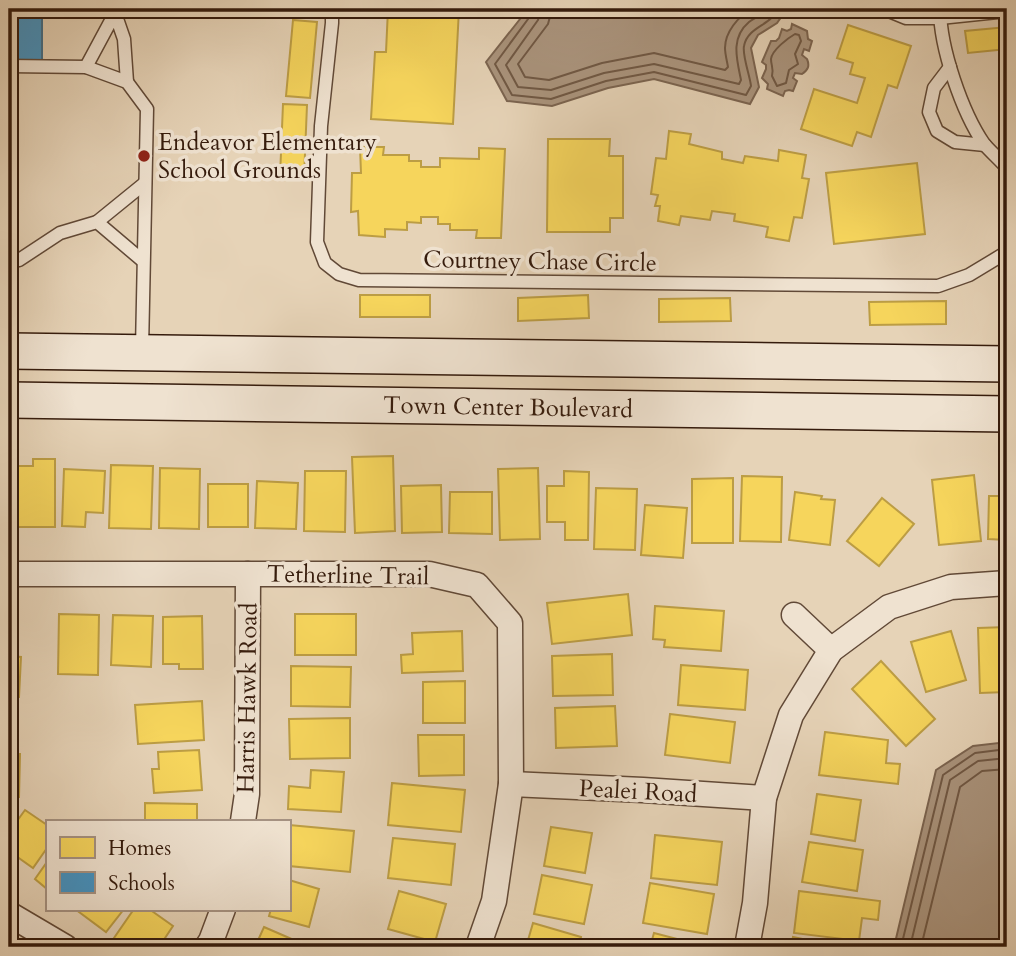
<svg xmlns="http://www.w3.org/2000/svg" width="1016" height="956" font-family="Cardo,serif">
<style>
.water{fill:#aa947d;stroke:#7b6450;stroke-width:2}
.homes{fill:#f6d55c;stroke:#bc9d44;stroke-width:2}
.schools{fill:#4393c3;stroke:#3f6f8c;stroke-width:2}
.lines{fill:none;stroke-linecap:round;stroke-linejoin:round}
.shore{stroke:#705844;stroke-width:2}
.service-casing{stroke:#614937;stroke-width:15}
.minor-casing{stroke:#614937;stroke-width:27}
.secondary-casing{stroke:#351b0c;stroke-width:38}
.service{stroke:#efe2d0;stroke-width:12}
.minor{stroke:#efe2d0;stroke-width:24}
.secondary{stroke:#efe2d0;stroke-width:35}
.poi-dot{fill:#8f2418;stroke:#efe2d0;stroke-width:2.5}
.labels{text-anchor:middle;stroke-width:7;stroke-linejoin:round;paint-order:stroke}
.poi-label{font-size:24px;fill:#351b0c;stroke:#efe2d0;text-anchor:start}
.street-label{font-size:24px;fill:#351b0c;stroke:#efe2d0}
</style>
<rect width="100%" height="100%" fill="#e6d3b7"/>
<filter id="stains"><feTurbulence type="fractalNoise" baseFrequency=".00286" numOctaves="4"/><feColorMatrix values="0 0 0 0 .2 0 0 0 0 .09 0 0 0 0 .02 0 0 0 .5 -.17"/></filter>
<radialGradient id="worn" r=".72"><stop offset=".6" stop-color="#630" stop-opacity="0"/><stop offset="1" stop-color="#630" stop-opacity=".3"/></radialGradient>
<g class="water">
<path d="M528,9h249l7,4 -7,10 -19,12 -7,13 8,39 -9,17 -96,-25 -46,9 -56,18 -45,-5 -21,-39z"/>
<path d="M792,24l15,7 1,8 4,2 -3,10 -5,-2 -2,6 5,4c3,7 1,11 -5,15l-7,-1 -2,5 4,3 -4,10 -4,-1 -4,1 -2,5 -16,-7 1,-5 -6,-6 4,-9v-4l-4,-3 9,-21h5l3,-3 3,-9 5,2 4,-2z"/>
<path d="M1007,742v205h-113l42,-177 37,-24z"/>
</g>
<g class="homes">
<path d="M388,9h71l-6,115 -82,-5 4,-67h11z"/>
<path d="M293,20l24,2 -7,76 -24,-2z"/>
<path d="M848,25l63,21 -14,42 -9,-3 -17,52 -14,-5 -5,14 -51,-17 13,-40 43,14 8,-25 -15,-4 3,-11 -16,-5z"/>
<path d="M1007,27v22l-39,4 -3,-22z"/>
<path d="M283,104l24,1 -3,73 -24,-1z"/>
<path d="M669,131l22,3 -2,10 33,8v7l21,4 2,-7 33,5 1,-11 27,5 -4,23 7,1 -7,39 -8,-1 -5,24 -23,-4 2,-10 -34,-6 1,-7 -23,-3 -2,9 -29,-4 -2,9 -21,-4 2,-15h-5l3,-11 -7,-1 5,-36 10,1z"/>
<path d="M548,139h62l-1,17h14v62h-13v14h-63z"/>
<path d="M360,147h24l-1,8h26v6h12v6h19v-9l39,1v-11l26,1 -4,89h-25l1,-8h-27v-6h-12v-7h-17v6l-14,-1v8l-22,-1v8l-26,-2 -1,-24 -7,1 1,-39h9z"/>
<path d="M917,163l8,71 -91,10 -8,-71z"/>
<rect x="360" y="295" width="70" height="22"/>
<path d="M588,295l1,23 -71,3v-23z"/>
<path d="M730,298l1,23 -72,1v-23z"/>
<path d="M946,301v23l-76,1 -1,-23z"/>
<path d="M393,456l2,75 -40,2 -3,-76z"/>
<path d="M33,459h22v68h-41v-61h19z"/>
<path d="M111,465l42,1 -2,63 -42,-1z"/>
<path d="M160,468l40,1 -1,60 -40,-1z"/>
<path d="M538,468l2,71 -40,1 -2,-71z"/>
<path d="M64,469l41,2 -2,42 -17,-1 -1,15 -23,-1z"/>
<path d="M305,471h41l-1,61 -41,-1z"/>
<path d="M564,471l25,1 -1,68h-23v-18h-18v-36h17z"/>
<path d="M974,475l7,66 -42,4 -7,-65z"/>
<path d="M742,476l40,1 -1,65 -41,-1z"/>
<path d="M733,478v65h-41v-64z"/>
<path d="M257,481l41,2 -2,46 -41,-1z"/>
<rect x="208" y="484" width="40" height="43"/>
<path d="M441,485l1,47 -40,1 -1,-47z"/>
<path d="M596,488l41,1 -2,61 -41,-1z"/>
<path d="M450,492h42v42l-43,-1z"/>
<path d="M795,492l27,4 -1,3 14,1 -5,45 -41,-5z"/>
<path d="M989,496h18v44l-19,-1z"/>
<path d="M882,498l32,26 -35,42 -32,-25z"/>
<path d="M645,505l42,3 -4,50 -42,-3z"/>
<path d="M628,594l4,41 -80,9 -5,-41z"/>
<path d="M655,606l69,5 -3,40 -57,-4 1,-7 -12,-1z"/>
<rect x="9" y="607" width="8" height="42"/>
<path d="M59,614l40,1 -1,60 -40,-1z"/>
<rect x="295" y="614" width="61" height="41"/>
<path d="M113,615l40,1 -2,51 -40,-2z"/>
<path d="M202,616l1,53h-24v-5h-16v-47z"/>
<path d="M1007,627v65l-27,1 -2,-65z"/>
<path d="M462,631l1,40 -61,2 -1,-18 12,-1 -1,-21z"/>
<path d="M951,631l15,49 -40,12 -15,-50z"/>
<path d="M612,654l1,41 -60,1 -1,-40z"/>
<path d="M9,656l12,1 -2,40h-10z"/>
<path d="M881,661l54,58 -29,27 -54,-57z"/>
<path d="M681,665l67,5 -3,40 -67,-5z"/>
<path d="M291,666l60,1 -1,40 -59,-1z"/>
<path d="M465,681v42h-42v-41z"/>
<path d="M202,701l2,39 -66,4 -3,-39z"/>
<path d="M615,706l2,40 -61,2 -1,-40z"/>
<path d="M670,714l65,8 -5,41 -65,-8z"/>
<path d="M350,718v40l-60,1 -1,-40z"/>
<path d="M825,732l63,8 -2,23 14,1 -2,20 -79,-9z"/>
<path d="M418,735h46v40l-45,1z"/>
<path d="M199,750l3,40 -48,3 -2,-24h7l-1,-17z"/>
<path d="M9,754h11l-1,43h-10z"/>
<path d="M311,770l33,2 -3,40 -53,-3 1,-23 21,2z"/>
<path d="M392,783l73,7 -4,42 -73,-7z"/>
<path d="M817,794l44,6 -6,41 -44,-7z"/>
<path d="M145,803l52,1v17h-52z"/>
<path d="M25,810l22,15v23l-14,20 -24,-17v-19z"/>
<path d="M289,825l65,6 -4,41 -61,-6z"/>
<path d="M551,827l41,6 -7,40 -41,-7z"/>
<path d="M655,835l67,7 -5,43 -66,-7z"/>
<path d="M393,838l62,6 -4,41 -63,-7z"/>
<path d="M809,842l54,8 -6,41 -55,-9z"/>
<path d="M47,862v27l-12,-10z"/>
<path d="M542,875l50,10 -8,39 -50,-10z"/>
<path d="M289,880l30,9 -10,38 -40,-11 2,-7h18z"/>
<path d="M650,883l64,11 -7,40 -64,-11z"/>
<path d="M399,891l47,13 -11,38 -47,-13z"/>
<path d="M799,891l81,10 -2,19 -16,-2 -3,23 -65,-8z"/>
<path d="M75,909h49l-18,23z"/>
<path d="M134,909h15l24,17 -14,21h-31l-14,-9z"/>
<path d="M533,923l48,14 -2,10h-53z"/>
<path d="M264,927l46,20h-55z"/>
<path d="M654,933l50,13v1h-54z"/>
<path d="M793,937l48,10h-50z"/>
</g>
<rect class="schools" x="9" y="9" width="33" height="52"/>
<g class="lines">
<g class="shore">
<path d="M533,9l-2,6 -36,49 17,31 39,4 55,-18 48,-9 92,23 5,-9c-1,-10 -9,-31 -7,-40 4,-21 31,-21 31,-37"/>
<path d="M541,9l-3,11 -32,45 12,22 33,3 53,-17 50,-9 85,20 2,-4c-4,-20 -11,-42 8,-58 6,-5 13,-6 17,-13"/>
<path d="M552,9l-4,15 -30,40 7,13 24,3 53,-17 52,-10 71,17 3,-3c-1,-6 -3,-13 -3,-19 0,-16 13,-31 26,-39"/>
<path d="M795,34l4,1 2,6 -6,13 3,10 -9,6 -3,13 -9,3 -5,-10c2,-8 -1,-10 -1,-17 1,-9 17,-21 24,-25z"/>
<path d="M901,947l42,-172 32,-22 32,-4"/>
<path d="M910,947l40,-167 28,-19 29,-3"/>
<path d="M921,947l39,-160 22,-16 25,-2"/>
</g>
<g class="service-casing">
<g id="service">
<path d="M332,9v14l-11,103 -4,116 8,21 14,11 20,6 579,6 31,-11 38,-23"/>
<path d="M884,9l22,9h34l67,-7"/>
<path d="M940,9c0,39 22,103 44,135 7,8 16,16 23,24"/>
<path d="M9,66l77,1 41,15 20,27 -5,240"/>
<path d="M86,67l29,-54 9,26 3,43"/>
<path d="M950,67l-16,21 -5,24 8,19 18,11 30,3"/>
<path d="M97,222l48,-39"/>
<path d="M9,261l10,-1 41,-27 37,-11 46,39"/>
</g>
</g>
<g class="minor-casing">
<g id="minor">
<path d="M9,574h420l48,11 33,38 1,161 -17,117 -16,46"/>
<path d="M794,615l37,35"/>
<path d="M511,784l132,6 121,8"/>
<path d="M243,821l4,-27 1,-220"/>
<path d="M9,914l56,33"/>
<path d="M207,947l4,-6 12,-32"/>
<path d="M747,947l8,-44 9,-105 27,-83 40,-65 58,-43 62,-20 56,-4"/>
</g>
</g>
<g class="secondary-casing">
<g id="secondary">
<path d="M9,351l998,13"/>
<path d="M9,400l998,14"/>
</g>
</g>
<use href="#service" class="service"/>
<use href="#minor" class="minor"/>
<use href="#secondary" class="secondary"/>
</g>
<circle class="poi-dot" cx="144" cy="156" r="7"/>
<g class="labels">
<g class="poi-label">
<text x="158" y="150">Endeavor Elementary<tspan x="158" dy="28">School Grounds</tspan></text>
</g>
<g class="street-label">
<text transform="translate(540 261) rotate(1)" y="8">Courtney Chase Circle</text>
<text transform="translate(508 407) rotate(1)" y="8">Town Center Boulevard</text>
<text transform="translate(348 575) rotate(1)" y="8">Tetherline Trail</text>
<text transform="translate(247 698) rotate(-89)" y="8">Harris Hawk Road</text>
<text transform="translate(638 791) rotate(3)" y="8">Pealei Road</text>
</g>
</g>
<rect width="1016" height="956" fill="none" stroke="#e6d3b7" stroke-width="35"/>
<rect x="10" y="10" width="995" height="935" fill="none" stroke="#351b0c" stroke-width="3.5"/>
<rect x="18" y="18" width="981" height="921" fill="none" stroke="#351b0c" stroke-width="2"/>
<rect x="46" y="820" width="245" height="91" fill="#efe2d0" stroke="#a59282" stroke-width="2"/>
<rect x="60" y="837" width="35" height="21" fill="#f6d55c" stroke="#a59282" stroke-width="2"/>
<text x="108" y="855" font-size="21" fill="#351b0c">Homes</text>
<rect x="60" y="872" width="35" height="21" fill="#4393c3" stroke="#a59282" stroke-width="2"/>
<text x="108" y="890" font-size="21" fill="#351b0c">Schools</text>
<rect width="100%" height="100%" filter="url(#stains)"/>
<rect width="100%" height="100%" fill="url(#worn)"/>
</svg>
